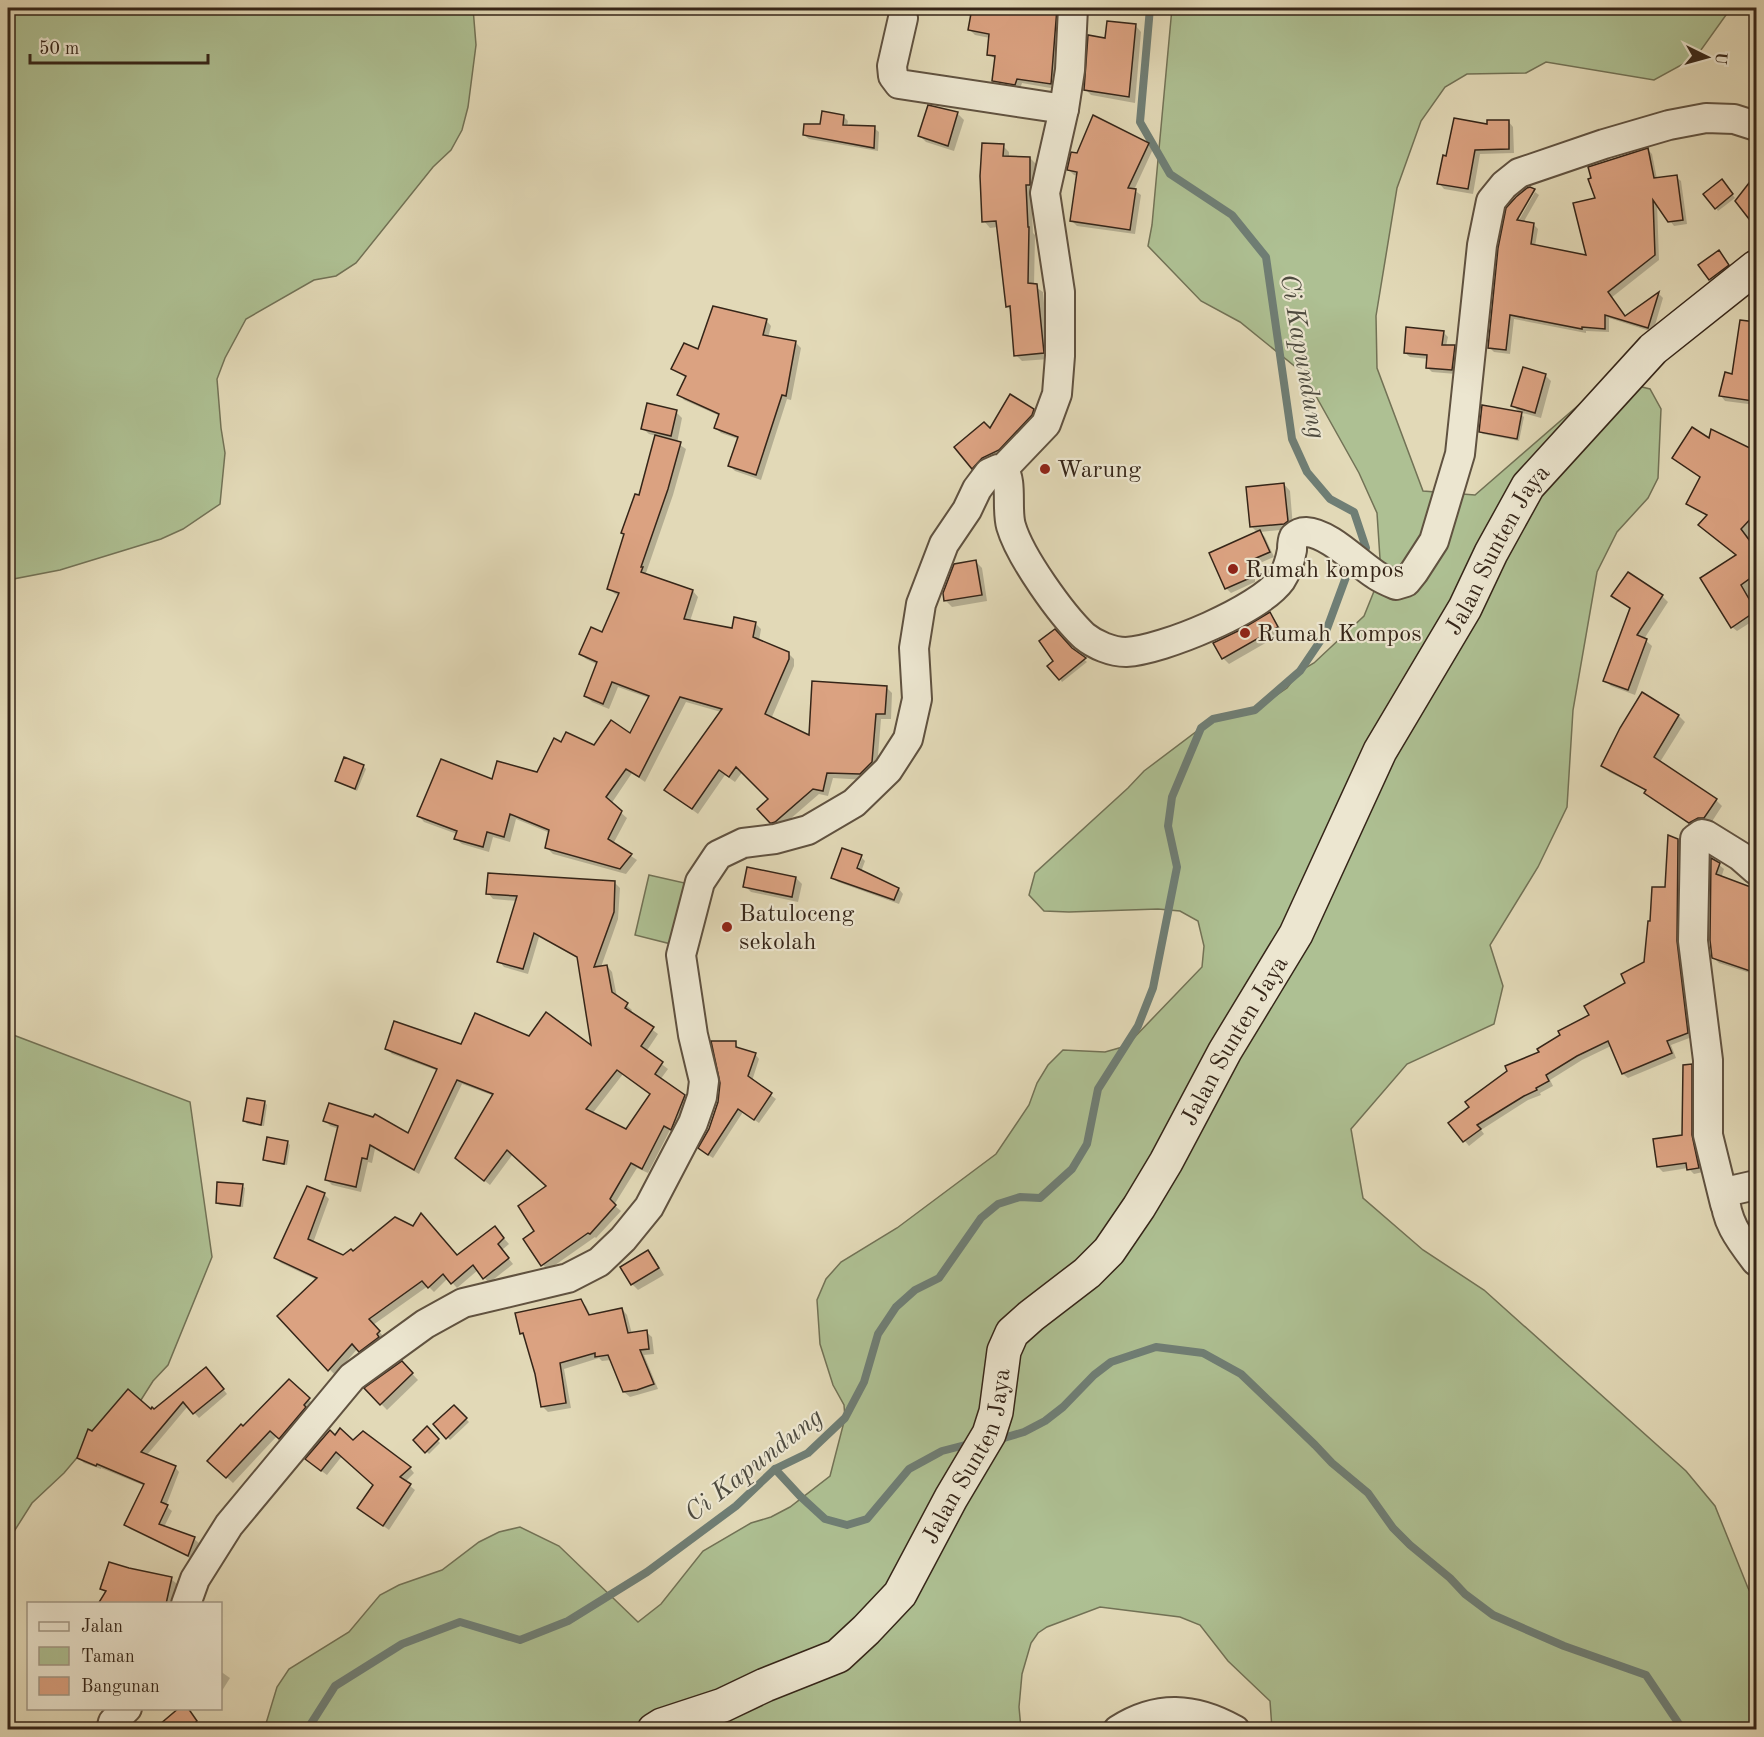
<svg xmlns="http://www.w3.org/2000/svg" width="1764" height="1737" font-family="'Old Standard TT',serif">
<style>
.green{fill:#aec093;stroke:#727256;stroke-width:1.5}
.shadow{fill:#0003;fill-rule:evenodd}
.lines{fill:none;stroke-linecap:round;stroke-linejoin:round}
.stream{stroke:#6f7e75;stroke-width:8}
.building{fill:#dba281;stroke:#352518;stroke-width:1.5;fill-rule:evenodd}
.street-casing{stroke:#605240;stroke-width:32}
.secondary-casing{stroke:#352518;stroke-width:36}
.street{stroke:#ece6d0;stroke-width:28}
.secondary{stroke:#ece6d0;stroke-width:33}
.poi-dot{fill:#8f2418;stroke:#ece6d0;stroke-width:2}
.labels{text-anchor:middle;stroke-width:4.5;stroke-linejoin:round;paint-order:stroke}
.poi-label{font-size:24px;fill:#352518;stroke:#ece6d0;text-anchor:start}
.street-label{font-size:24px;fill:#352518;stroke:#ece6d0}
.water-label{font-size:26px;font-style:italic;fill:#4d4a3f;stroke:#ece6d0}
</style>
<rect width="100%" height="100%" fill="#e2d9b7"/>
<filter id="stains"><feTurbulence type="fractalNoise" baseFrequency=".00333" numOctaves="4"/><feColorMatrix values="0 0 0 0 .2 0 0 0 0 .09 0 0 0 0 .02 0 0 0 .5 -.17"/></filter>
<radialGradient id="worn" r=".72"><stop offset=".6" stop-color="#630" stop-opacity="0"/><stop offset="1" stop-color="#630" stop-opacity=".3"/></radialGradient>
<g class="green">
<path d="M8,8h465l3,37 -8,62 -6,23 -11,20 -18,17 -77,96 -20,13 -22,4 -68,39 -21,39 -8,21 4,49 4,25 -5,51 -37,25 -22,10 -101,31 -52,10z"/>
<path d="M1172,8h559l-35,49 -42,23 -108,-18 -20,11 -59,1 -22,13 -24,34 -24,67 -21,128 1,52 46,123 52,4 113,-98 42,-13 20,5 11,20 -3,69 -10,20 -31,34 -20,40 -24,138 -6,97 -29,60 -48,78 13,41 -9,38 -87,40 -56,65 12,69 60,52 61,40 202,181 29,35 33,82 8,15v126h-484l-2,-28 -42,-40 -28,-36 -20,-8 -80,-10 -53,20 -9,6 -7,10 -9,31 -3,33 2,22 -757,1 13,-43 12,-18 60,-37 31,-37 19,-10 43,-15 37,-28 20,-10 21,-5 39,19 79,76 23,-18 42,-53 48,-28 20,-6 19,-10 40,-31 15,-58 -1,-13 -11,-20 -13,-41 -3,-44 9,-21 15,-17 56,-34 99,-74 33,-49 8,-22 11,-18 15,-15 42,2 21,-6 76,-79 2,-21 -6,-25 -18,-10 -22,-2 -89,3 -25,-1 -15,-16 6,-22 93,-85 16,-17 69,-52 42,-9 32,-22 13,-17 14,-8 50,-47 17,-42 -4,-61 -18,-40 -56,-100 -63,-51 -39,-21 -53,-55 4,-21z"/>
<path d="M649,875l40,9 -14,61 -40,-10z"/>
<path d="M8,1033l182,69 22,155 -44,108 -15,16 -12,19 -49,40 -28,33 -32,30 -24,38z"/>
</g>
<g class="shadow">
<path d="M951,8h113l-8,81 -34,-6 -2,6 -21,-3 -6,-5 3,-21 -7,-6 1,-16 -15,-3 -5,-5 2,-14 -16,-3z"/>
<path d="M1135,25l6,7 -6,71 -44,-8 -6,-6 22,-50z"/>
<path d="M929,107l29,7 6,6 -10,31 -28,-9 -6,-6z"/>
<path d="M844,117l4,4 -1,6 27,1 5,4 -1,19 -69,-12 -5,-4z"/>
<path d="M1093,117l55,27 5,5 -19,41 7,5 -6,39 -58,-8 -5,-5 6,-45 -4,-1 -5,-5 9,-15z"/>
<path d="M1508,121l5,6 1,26 -34,1 -7,40 -29,-5 -5,-6 8,-26 42,-31z"/>
<path d="M1003,146l6,6v6h21l6,6v26h-5l2,43 2,2 -1,51 9,6 6,67 -27,2 -6,-6 -4,-44 -5,-5 -9,-79 -8,1 -6,-7z"/>
<path d="M1648,150l4,4 5,25 19,-2 5,4 6,43 -13,2 -17,-23 2,57 -48,38 15,19 33,-23 4,4 -10,34 -44,-14v14l-23,-1v2l-72,-14 -4,35 -16,-2 -5,-5 11,-99 30,-60 5,4h-3l-20,34 3,1 20,-35 4,3 -16,28 10,1 5,5 -3,17 53,11 9,-58z"/>
<path d="M1756,176v49l-19,-24z"/>
<path d="M1724,184l11,14 -17,13 -2,-3z"/>
<path d="M1721,255l9,13 -17,14 -13,-17z"/>
<path d="M766,320l5,6 -3,12 28,5 5,5 -10,52 -4,-1 -26,81 -26,-9 -5,-5 8,-27 -17,-6 -5,-5 4,-12 -36,-16 -5,-6 7,-16 -13,-9 26,-18z"/>
<path d="M1741,321l15,3v81l-31,-4 -4,-5 12,-20z"/>
<path d="M1443,332l5,5 -2,9 8,1 5,4 -3,23 -24,-2 -5,-5 1,-8 -18,-2 -5,-4z"/>
<path d="M1545,375l6,6 -10,37 -22,-6 5,5 -5,24 -36,-7 -3,-2 41,-18 -8,-8z"/>
<path d="M1033,410l6,6 -60,58 -6,-6 17,-38z"/>
<path d="M676,412l6,6 -5,25 9,6 -13,46 -27,78 1,3 46,15 5,6 -8,24 43,8 22,-6 6,6 -2,12 29,12 6,6v7l-23,53 39,19 76,-51 6,6 -1,26h-10l-4,49 -11,12 -33,-2 -5,18 -9,-2 -38,33 -4,1 -6,-6v-23l-28,-28 -8,11 -10,-7 -27,39 -26,-19 49,-83 -35,-10 -41,80 -13,-9 -21,31 16,14 -14,26 24,16 -11,14 -73,-20 -6,-6 3,-15 -34,-14 -6,23 -17,-5 -4,15 -27,-8 -6,-5 1,-5 -33,-12 -5,-6 74,-35 45,-8 24,-29 32,3 37,-12 18,-37 -31,-11 -9,22 -17,-7 -6,-6 12,-31 -12,-6 -5,-5 22,-20 17,-38 -5,-2 -6,-5 31,-92 16,-61 -7,-2 -7,-6z"/>
<path d="M1710,440l44,11 2,3v151l-2,1 2,4v9l-19,12 -5,-4 6,-71 -30,-40 -20,-12 13,-26z"/>
<path d="M1284,484l6,7 3,36 -2,2 -31,3 5,5 9,20 -23,10 4,9v6l-24,11 -5,-5 32,-55 -7,-7z"/>
<path d="M976,562l6,6 5,33 -35,6 -6,-6z"/>
<path d="M1613,596h49l6,6 -24,37 8,7 -17,49 -24,-9 -6,-6 26,-70z"/>
<path d="M1269,614l6,6 8,13 -54,31 -6,-6 18,-27z"/>
<path d="M1072,650l15,12 -25,20 -2,-3z"/>
<path d="M1643,694l36,22 6,6 -25,40 56,38 6,6 -11,17 -14,5 -45,-30 -5,-7 -38,-19 -6,-7z"/>
<path d="M363,766l3,3 -9,22 -20,-10z"/>
<path d="M1678,840l5,5 9,192 -21,8 5,13 -48,20 -5,-4 -12,-28 -29,14 -32,20 3,6 -13,7 1,2 -13,5 -47,30 3,4 -15,12 -19,-23 141,-107 36,-33 18,-20 22,-74z"/>
<path d="M862,858l3,3 -4,11 38,17 4,5 -4,10 -61,-22 -5,-4 23,-3z"/>
<path d="M1713,860l11,9 -3,9 35,12v85l-37,-12 -6,-6z"/>
<path d="M796,878l6,6 -4,18 -47,-10 -6,-6z"/>
<path d="M614,882l6,6 -2,31 -17,48 6,-1 5,6 5,25 15,13 -2,3 28,21 -12,18 22,17 -8,11 30,22 -14,32 -6,-4 -22,43 -11,-5 -23,37 7,6 -25,27 -1,-1 -47,33 -5,-5 -7,-34 12,-44 -35,-33 -23,31 -28,-22 32,-67 -32,-12 -43,90 -44,-25 -3,14 -4,-1 -7,30 -29,-7 -5,-5 12,-51 -9,-3 -5,-6 84,15 29,-64 -46,-17 -6,-6 76,-2 68,-8 63,11 -14,-90 -40,-22 -11,37 -24,-7 -5,-6 18,-60 -24,-2 -5,-6zM623,1074l28,20 -25,37 -34,-17z"/>
<path d="M735,1043l5,7 15,4 4,5 -7,22 24,18 -17,24 -16,-11 -30,46 -8,-5z"/>
<path d="M1691,1066l5,5 7,101 -9,2 -6,-6 -25,4 -5,-5 26,-31z"/>
<path d="M248,1099l17,4 2,2 -3,21 -17,-2 -2,-3z"/>
<path d="M287,1142l3,3 -3,20 -20,-3 -2,-2z"/>
<path d="M242,1186l3,2 -2,19 -23,-2 -3,-2z"/>
<path d="M324,1194l5,5 -16,44 30,14 10,-4 104,4 43,-23 9,10 -7,6 11,14 -24,19 -11,-13 -21,18 -9,-10 -14,14 -6,-6 -55,39 11,12 -19,19 -7,-8 -23,27 -56,-59 38,-36 -36,-17 -6,-5z"/>
<path d="M648,1252l6,6 10,17 -26,15 -6,-6z"/>
<path d="M580,1300l6,6 5,10 31,-7 5,6 5,19 14,-2 6,5 2,17 -10,1 14,34 -28,8 -6,-5 -13,-32 -9,1 -3,-3 -35,11 7,39 -23,4 -6,-6 -6,-32 -11,-37 -4,-4z"/>
<path d="M402,1363l16,17 -31,30 -20,-21z"/>
<path d="M210,1373l17,21 -28,24 -11,-12 -42,50 29,11 4,5 -13,34 6,5 -8,16 30,12 5,4 -7,16 -62,-30 -4,-5 19,-38 -44,-18v1l-17,-6 -5,-5 14,-26 61,-21z"/>
<path d="M289,1381l26,25 -29,38 -9,-8 -44,47 -24,-22z"/>
<path d="M454,1407l15,15 -19,18 -15,-16z"/>
<path d="M427,1429l13,14 -11,11 -14,-14z"/>
<path d="M335,1437l18,5 57,26 4,5 -9,9 10,8 -26,40 -30,-22 16,-23 -33,-29 -15,19 -15,-11z"/>
<path d="M171,1579l6,5 -5,20h-72l7,-11 -5,-5z"/>
<path d="M220,1671l10,7 -10,16z"/>
<path d="M190,1712l12,16 -2,2h-34z"/>
</g>
<g class="lines">
<g class="stream">
<path d="M997,1440l27,-8 21,-11 18,-14 31,-32 17,-13 45,-15 47,6 38,21 74,71 17,18 36,30 25,35 17,17 40,33 15,16 28,21 71,31 82,29 37,55"/>
<path d="M775,1469l25,27 25,23 22,6 20,-6 42,-50 33,-18 31,-8"/>
<path d="M307,1730l28,-44 67,-42 58,-22 60,18 48,-19 79,-49 89,-66 39,-37 33,-16 37,-35 19,-36 14,-48 18,-27 19,-17 24,-12 42,-60 17,-14 22,-7 20,1 32,-29 15,-25 11,-55 40,-63 15,-38 24,-121 -9,-41 4,-29 29,-69 12,-9 42,-9 45,-39 25,-37 21,-57 20,-29 -12,-36 -24,-13 -23,-27 -15,-33 -26,-182 -34,-42 -62,-41 -30,-52 10,-114"/>
</g>
</g>
<g class="building">
<path d="M972,8h85l-6,76 -34,-5 -2,6 -23,-4 3,-25 -8,-1 2,-21 -21,-4z"/>
<path d="M1107,21l29,3 -7,73 -45,-7 4,-55 17,3z"/>
<path d="M928,105l30,7 -10,34 -30,-10z"/>
<path d="M822,111l22,4 -1,10 32,1 -1,22 -71,-13 1,-11h16z"/>
<path d="M1093,115l56,28 -21,45 8,1 -6,41 -60,-9 7,-49 -10,-2 4,-18 6,1z"/>
<path d="M1454,118l33,6v-4h22v29l-34,1 -7,39 -31,-5 6,-29 3,1z"/>
<path d="M982,143l22,1 -1,12 27,1v28h-4l2,42h1l-1,56 9,1 7,69 -30,3 -4,-50 -4,1 -10,-86 -14,1 -2,-46z"/>
<path d="M1648,148l6,30 23,-3 6,45 -15,2 -15,-22 2,55 -47,37 17,24 34,-24 -11,36 -43,-13v14l-23,-2v2l-72,-14 -4,35 -18,-2 10,-100 8,-40 10,-11 11,-9 3,-1 5,2 -18,31 17,3 -3,21 55,11 -13,-52 22,-5 -7,-19 3,-1 -3,-11z"/>
<path d="M1756,174v54l-21,-27z"/>
<path d="M1722,179l11,15 -18,15 -12,-15z"/>
<path d="M1719,250l10,15 -20,15 -11,-15z"/>
<path d="M713,306l54,13 -4,16 33,6 -10,55 -4,-1 -26,80 -28,-9 10,-29 -24,-9 5,-14 -42,-19 9,-19 -15,-7 13,-26 14,6z"/>
<path d="M1740,320l16,2v20l-5,35 5,1 -3,23 -34,-5 6,-24 7,2z"/>
<path d="M1406,327l38,4 -2,14h13l-3,25 -26,-2 1,-13 -23,-2z"/>
<path d="M1523,367l23,7 -11,39 -24,-7z"/>
<path d="M1010,394l24,15 -2,6 -33,35 -17,8 -10,11 -18,-22 30,-25 6,6z"/>
<path d="M647,403l30,7 -6,26 -30,-7z"/>
<path d="M1482,405l40,7 -5,27 -38,-7z"/>
<path d="M1692,427l17,11 2,-9 45,22v62l-15,16 12,16 3,-3v32l-15,11 15,26 -25,17 -31,-50 36,-23 -38,-30 9,-10 -21,-11 14,-27 -28,-19z"/>
<path d="M655,435l26,7 -13,47 -27,78h2l-2,5 52,18 -9,29 48,9 2,-11 22,5 -3,15 36,15v7l-24,55 44,21 3,-54 75,5 -2,28h-9l-4,48 -12,12 -33,-1 -4,18 -10,-2 -38,33 -3,1h-2l-13,-14 11,-10 -32,-32 -7,10 -10,-7 -27,39 -28,-19 58,-81 -42,-12 -41,80 -13,-8 -20,28 16,14 -14,28 24,15 -12,15 -75,-21 4,-18 -39,-16 -6,23 -17,-5 -4,15 -29,-8 3,-8 -40,-15 24,-57 51,20 5,-18 40,11 17,-34 7,4 5,-10 28,13 17,-25 19,13 19,-37 -37,-14 -9,22 -19,-8 13,-34 -18,-8 12,-27 11,5 17,-39 -12,-4 17,-55 -3,-1 14,-39 4,1z"/>
<path d="M1284,483l4,38 -4,3 -34,3 -4,-40z"/>
<path d="M1260,530l10,22 -23,10 3,8v8l-25,11 -16,-36z"/>
<path d="M976,560l6,35 -38,6 -1,-8 11,-29z"/>
<path d="M1628,572l35,23 -26,40 10,4 -19,51 -25,-9 27,-73 -19,-12z"/>
<path d="M1270,612l8,15 -56,32 -9,-16 27,-13z"/>
<path d="M1055,629l17,19 14,10 -27,22 -12,-14 6,-5 -14,-20z"/>
<path d="M1642,692l37,23 -25,42 63,42 -13,19h-6l-9,5 -45,-30 2,-3 -45,-24 19,-38z"/>
<path d="M344,757l20,8 -9,24 -20,-8z"/>
<path d="M1668,835l10,4 -1,102 11,92 -21,8 5,12 -50,21 -14,-33 -31,15 -31,19 3,6 -13,7 1,2 -13,6 -47,29 4,4 -18,13 -15,-19 21,-16 -4,-5 42,-31 -2,-5 34,-14 -2,-3 23,-14 -2,-4 31,-16 -5,-9 41,-23 -4,-9 23,-12 4,-41h2l2,-34h13z"/>
<path d="M842,848l20,7 -5,13 42,20 -5,12 -63,-22z"/>
<path d="M1711,858l9,5 -4,11 40,15v84l-44,-15 -2,-18z"/>
<path d="M747,867l49,10 -4,20 -49,-10z"/>
<path d="M488,873l127,8 -1,31 -20,55 13,-2 5,27 16,11 -3,5 29,19 -13,19 22,16 -8,12 30,21 -14,35 -7,-4 -22,43 -11,-6 -21,36 6,6 -26,29 -2,-1 -47,33 -18,-27 11,-8 -16,-25 28,-20 -39,-36 -23,31 -29,-23 38,-64 -36,-14 -43,90 -44,-25 -3,14 -5,-1 -6,29 -31,-7 13,-54 -15,-5 6,-18 44,14 2,-3 33,19 29,-64 -52,-20 9,-28 67,23 14,-31 54,23 17,-24 45,33 -14,-88 -43,-24 -11,36 -26,-7 20,-66 -31,-2zM617,1070l33,24 -24,35 -40,-20z"/>
<path d="M711,1041h25v6l20,6 -8,23 24,17 -18,27 -16,-11 -30,46 -10,-7 11,-19 9,-27 2,-19z"/>
<path d="M1692,1064v71l7,33 -12,2 -1,-7 -29,4 -4,-28 29,-4 1,-70z"/>
<path d="M247,1098l18,3 -4,24 -18,-4z"/>
<path d="M267,1137l21,4 -4,23 -21,-4z"/>
<path d="M217,1182l26,2 -3,22 -24,-3z"/>
<path d="M307,1186l18,7 -17,46 35,16 8,-6 2,2 42,-34 18,9 8,-13 36,42 38,-29 9,12 -6,6 11,14 -26,21 -10,-14 -22,19 -8,-10 -15,14 -6,-7 -53,38 11,12 -3,3 2,3 -20,15 -7,-8 -24,27 -51,-55 40,-38 -43,-20z"/>
<path d="M648,1250l11,18 -28,17 -11,-18z"/>
<path d="M581,1299l8,16 33,-7 6,25 19,-3 2,19 -9,1 14,34 -17,6 -14,2 -15,-37 -13,2v-4l-35,10 6,40 -25,4 -6,-33 -12,-41 -3,1 -5,-21z"/>
<path d="M402,1361l11,12 -33,32 -16,-17z"/>
<path d="M206,1367l18,22 -31,25 -10,-12 -42,50 35,14 -15,36 7,3 -9,19 36,13 -7,19 -64,-31 20,-41 -47,-20 -1,2 -19,-8 11,-29 4,2 36,-42 23,20 1,-2 2,2z"/>
<path d="M289,1379l21,19 -6,7 2,2 -27,32 -9,-8 -44,47 -19,-17 34,-37 2,2z"/>
<path d="M454,1405l13,13 -21,21 -13,-15z"/>
<path d="M427,1426l12,13 -14,14 -12,-13z"/>
<path d="M340,1428l13,12 10,-9 48,36 -11,10 11,7 -28,42 -26,-18 16,-23 -37,-33 -15,19 -16,-12 25,-29 5,5z"/>
<path d="M109,1562l20,6 43,9 -6,27h-68l8,-13 -6,-2z"/>
<path d="M179,1708h9l9,13 -10,9h-34z"/>
</g>
<g class="lines">
<g class="street-casing">
<g id="street">
<path d="M903,18l-11,48 1,10 6,8 165,25"/>
<path d="M1003,469c10,11 3,40 8,57 9,31 50,88 73,110 11,9 28,16 42,16 37,-2 133,-42 155,-72 6,-9 9,-19 11,-30 0,-4 0,-9 2,-13 3,-3 8,-5 12,-5 23,1 51,31 70,43 6,4 13,7 20,10l10,-3 8,-10 20,-31 26,-87 22,-209 9,-44 13,-16 15,-12 85,-29 65,-19 37,-7 28,1 22,7"/>
<path d="M1756,1185l-31,7c-1,28 15,48 31,69"/>
<path d="M1725,1204l-17,-69v-75l-15,-119 2,-102 7,-5 4,1 34,21 16,14"/>
<path d="M186,1604l9,-25 34,-54 123,-148 73,-53 38,-21 105,-25 31,-16 24,-23 26,-32 44,-84 9,-26 2,-16 -11,-46 -12,-80 19,-73 18,-27 25,-12 32,-4 33,-9 46,-27 34,-33 20,-31 9,-40 -3,-51 7,-44 23,-60 23,-34 10,-21 12,-16 9,-4h5l43,-45 11,-30 3,-38v-64l-15,-99 19,-84 6,-39 3,-62"/>
<path d="M111,1730l2,-8 14,-14"/>
<path d="M1118,1730c39,-25 76,-23 117,0"/>
</g>
</g>
<g class="secondary-casing">
<g id="secondary">
<path id="s1" d="M654,1730l8,-5 61,-20 42,-20 73,-29 28,-26 34,-36 51,-96 38,-64 7,-22 8,-61 8,-18 19,-17 56,-43 22,-22 30,-44 27,-45 59,-111 71,-117 84,-183 85,-143 26,-55 37,-67 125,-137 103,-82"/>
</g>
</g>
<use href="#street" class="street"/>
<use href="#secondary" class="secondary"/>
</g>
<g class="poi-dot">
<circle cx="1045" cy="469" r="6"/>
<circle cx="1233" cy="569" r="6"/>
<circle cx="1245" cy="633" r="6"/>
<circle cx="727" cy="927" r="6"/>
</g>
<g class="labels">
<g class="poi-label">
<text x="1057" y="477">Warung</text>
<text x="1245" y="577">Rumah kompos</text>
<text x="1257" y="641">Rumah Kompos</text>
<text x="739" y="921">Batuloceng<tspan x="739" dy="28">sekolah</tspan></text>
</g>
<g class="street-label">
<text dy="8" stroke="none"><textPath href="#s1" startOffset="1504">Jalan Sunten Jaya</textPath></text>
<text dy="8" stroke="none"><textPath href="#s1" startOffset="946">Jalan Sunten Jaya</textPath></text>
<text dy="8" stroke="none"><textPath href="#s1" startOffset="441">Jalan Sunten Jaya</textPath></text>
</g>
<g class="water-label">
<text transform="translate(1304 356) rotate(80)" y="9">Ci Kapundung</text>
<text transform="translate(753 1464) rotate(-38)" y="9">Ci Kapundung</text>
</g>
</g>
<rect width="1764" height="1737" fill="none" stroke="#e2d9b7" stroke-width="30"/>
<rect x="9" y="9" width="1746" height="1719" fill="none" stroke="#352518" stroke-width="3"/>
<rect x="15" y="15" width="1734" height="1707" fill="none" stroke="#352518" stroke-width="1.5"/>
<rect x="27" y="1602" width="195" height="108" fill="#ece6d0" stroke="#a39986" stroke-width="1.5"/>
<rect x="39" y="1622" width="30" height="9" fill="#ece6d0" stroke="#a39986" stroke-width="1.5"/>
<text x="81" y="1632" font-size="18" fill="#352518">Jalan</text>
<rect x="39" y="1647" width="30" height="18" fill="#aec093" stroke="#a39986" stroke-width="1.5"/>
<text x="81" y="1662" font-size="18" fill="#352518">Taman</text>
<rect x="39" y="1677" width="30" height="18" fill="#dba281" stroke="#a39986" stroke-width="1.5"/>
<text x="81" y="1692" font-size="18" fill="#352518">Bangunan</text>
<g transform="translate(1707 57) rotate(95)" stroke="#ece6d0" stroke-width="4.5" paint-order="stroke">
<path d="M0-4.5L10 22L0 15L-10 22Z" fill="#352518"/>
<text y="-9" font-size="16" font-weight="bold" text-anchor="middle" fill="#352518">U</text>
</g>
<path d="M30 54v9h178v-9" fill="none" stroke="#352518" stroke-width="3"/>
<text x="39" y="54" font-size="18" fill="#352518" stroke="#ece6d0" stroke-width="4.5" paint-order="stroke">50 m</text>
<rect width="100%" height="100%" filter="url(#stains)"/>
<rect width="100%" height="100%" fill="url(#worn)"/>
</svg>
